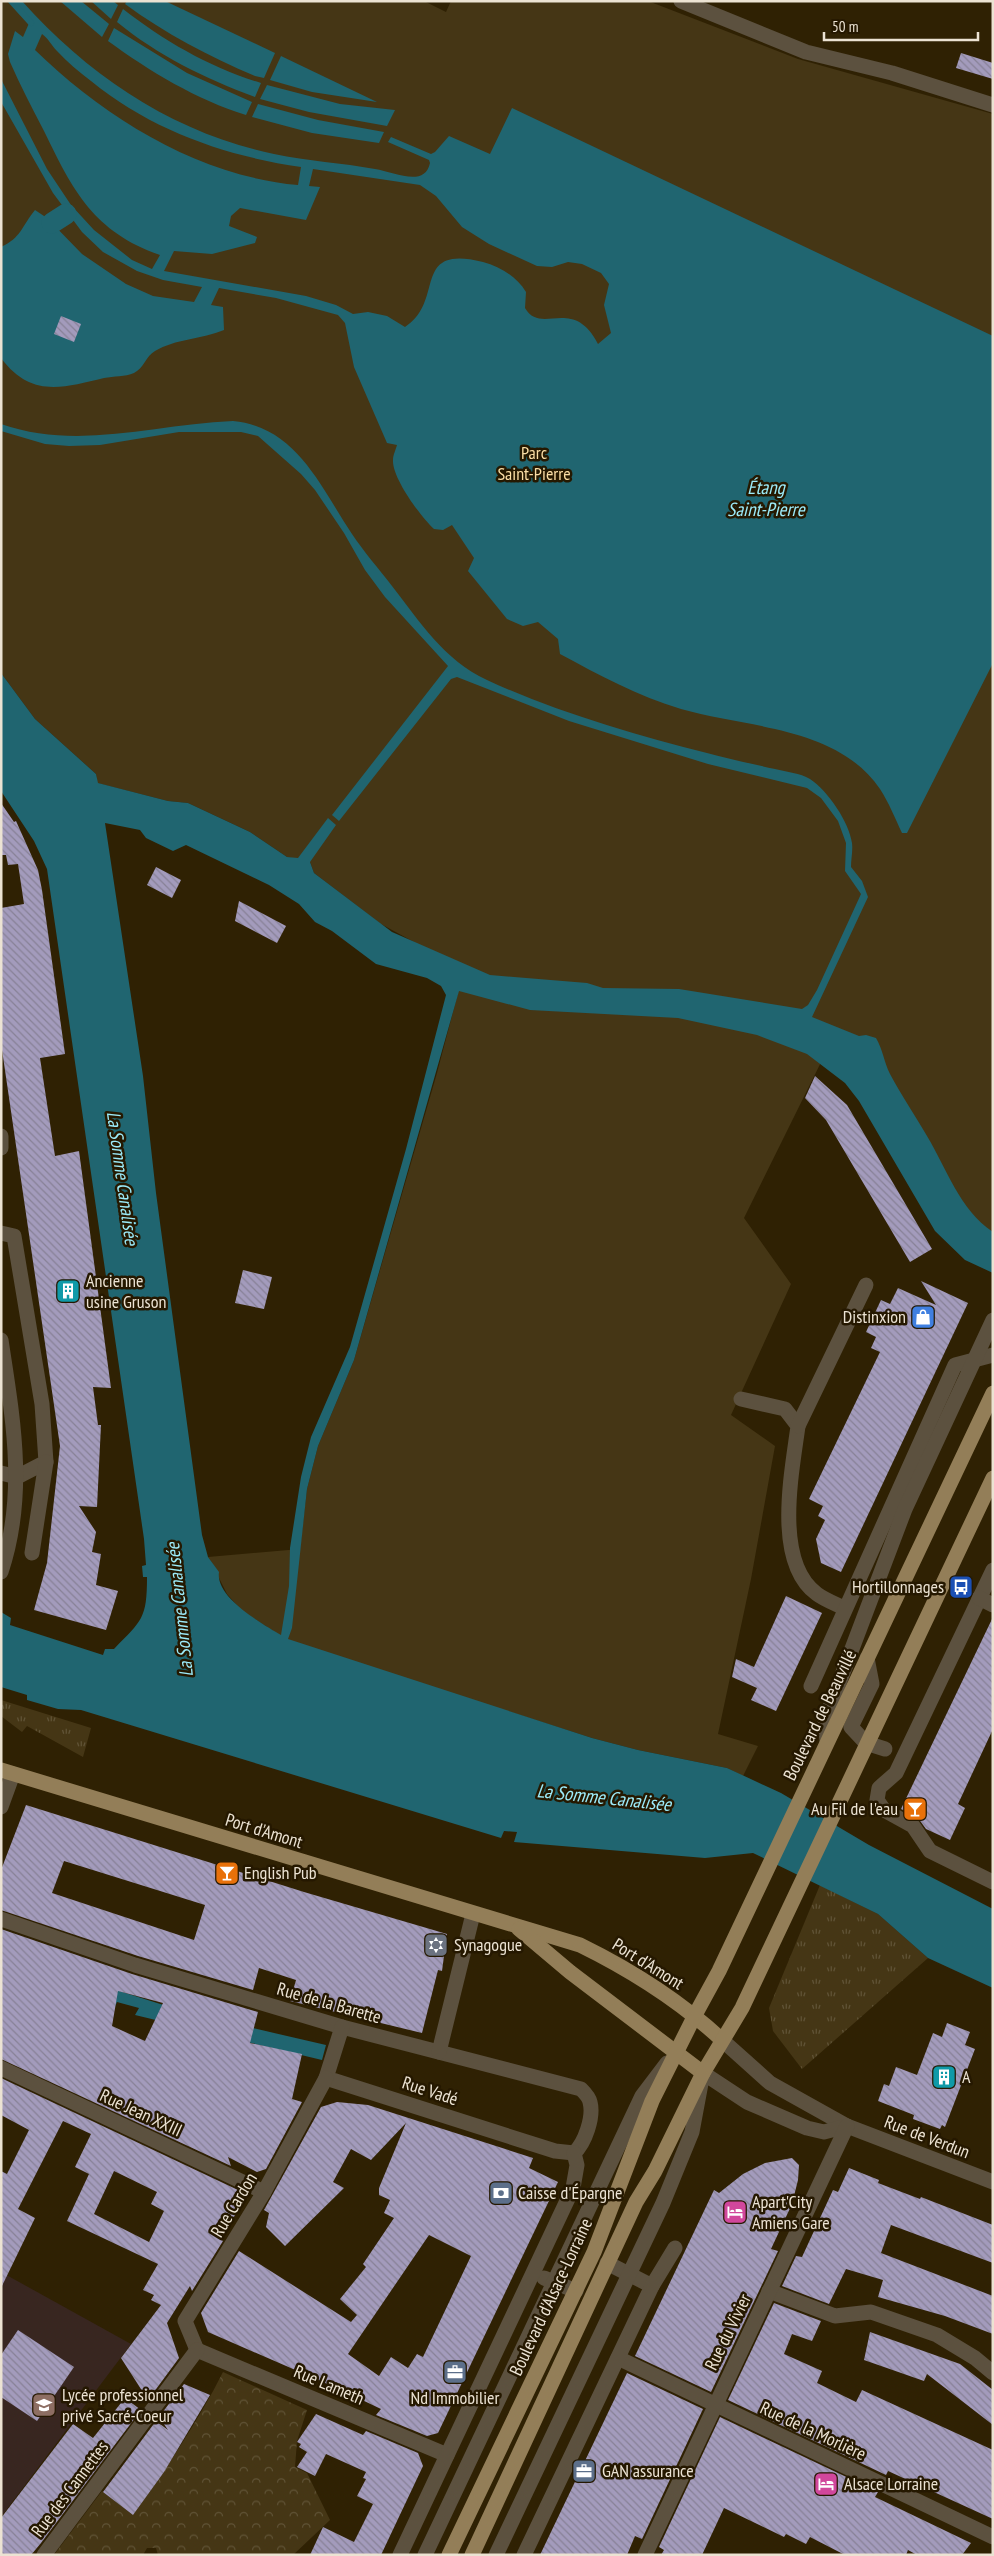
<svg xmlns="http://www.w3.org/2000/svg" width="994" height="2556" font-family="'PT Sans Narrow',sans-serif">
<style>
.education{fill:#382620}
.grass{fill:url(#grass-tufts)}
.forest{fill:url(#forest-crowns)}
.park{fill:#453615}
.water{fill:#206570;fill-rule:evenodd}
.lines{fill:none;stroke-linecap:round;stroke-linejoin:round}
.stream{stroke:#206570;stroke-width:6}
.canal{stroke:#206570;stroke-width:21}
.building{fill:url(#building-back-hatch);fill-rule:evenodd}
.minor{stroke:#5c513f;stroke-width:15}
.major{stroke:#937e58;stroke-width:15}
.labels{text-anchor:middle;stroke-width:5;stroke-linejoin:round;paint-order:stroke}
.park-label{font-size:18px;fill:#fbdea5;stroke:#251800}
.poi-label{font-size:18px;fill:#ece3d3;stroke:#251800;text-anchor:start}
.street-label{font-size:18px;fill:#ece3d3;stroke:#251800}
.water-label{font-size:19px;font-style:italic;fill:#9cebf9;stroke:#251800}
</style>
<defs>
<pattern id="grass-tufts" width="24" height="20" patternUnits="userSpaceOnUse" patternTransform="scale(1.25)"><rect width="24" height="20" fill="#453615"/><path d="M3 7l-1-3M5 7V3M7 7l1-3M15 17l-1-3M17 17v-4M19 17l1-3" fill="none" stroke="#605336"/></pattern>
<pattern id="forest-crowns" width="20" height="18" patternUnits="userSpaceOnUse" patternTransform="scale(1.25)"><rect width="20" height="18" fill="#453615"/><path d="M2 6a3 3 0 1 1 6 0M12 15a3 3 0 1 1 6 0" fill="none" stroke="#605336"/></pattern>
<pattern id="building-back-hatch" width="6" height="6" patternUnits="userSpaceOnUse" patternTransform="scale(1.25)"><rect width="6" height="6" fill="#a39bbc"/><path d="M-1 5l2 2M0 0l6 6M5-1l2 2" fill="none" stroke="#878196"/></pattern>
</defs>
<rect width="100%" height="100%" fill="#2f2103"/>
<path class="education" d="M1,2272l130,72 -130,173z"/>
<g class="grass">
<path d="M1,1700l90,28 -8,29 -56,-31 -5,6 -21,-16z"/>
<path d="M820,1885l58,29 50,44 -126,111 -29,-38 -4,-23z"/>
</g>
<path class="forest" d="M223,2372l84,38 -10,31 -2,26 12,6 23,47 -37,35h-135l-2,-7h-9l-4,7h-89l48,-64 31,24c32,-45 65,-93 90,-143z"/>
<path class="park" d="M1,1h423l22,11 5,-11h197l150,58 195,55v1127l-29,-19 -131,-184 -89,180 47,66 -60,131 44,31 -24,133 -33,155 40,12 -15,30 -16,-8 -89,-18 -46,-12 -302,-96 -49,-32 -14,-16 -9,-18v-4l-10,-15 92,-8 7,-60 11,-43 36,-86 83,-287 21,-80 -44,-51 -33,-18 -67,-51 -4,-11 -23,-5 -37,-25 -62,-29 -20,-2 -71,-18 -1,-9 -61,-55 -34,-46z"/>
<g class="water">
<path d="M11,1h11c68,76 152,132 252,153 34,7 68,9 101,15 19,3 50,19 55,-6l-1,-3 -41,-18 3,-5 40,17 4,-2 14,-16 41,18 22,-46 481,228v327l-86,170h-5c-7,-15 -13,-30 -22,-44 -43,-63 -133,-61 -199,-80 -43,-13 -82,-34 -121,-55l-2,-15 -20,-17 -15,4 -16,-7 -39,-48 6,-13 -22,-33 -9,5 -9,-1c-13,-12 -42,-51 -41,-69 0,-5 3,-11 4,-15l-10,-2 -33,-76 -9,-44 -7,-8 -62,-17 -57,-10 -8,17 12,2 1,23c-22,9 -49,9 -69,21 -9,5 -11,17 -21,22 -9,4 -20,3 -30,5 -42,10 -73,20 -103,-20v-111c20,-9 21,-21 34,-37l12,8 35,36 44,30 27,12 41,6 8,-15 -39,-7 -26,-9 -34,-19 -21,-20 -29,-39 -49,-86 -3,-5v-23l46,90 24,36 23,25 38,30 20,9 8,-14c-66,-23 -87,-64 -116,-124 -12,-23 -24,-46 -34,-69l-2,-8 7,-23 8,6 7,-16zM42,34c7,5 9,11 15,17 10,11 22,21 34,30 60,49 134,75 210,86l-3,18c-100,-9 -193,-67 -263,-135zM313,169l107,16 16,11 26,31 27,17 48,22 15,1 16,-5 14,2 19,9 8,11 -5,21 7,28 -13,11c-25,-49 -57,-8 -73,-36l1,-16c-9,-15 -25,-25 -43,-30 -73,-18 -37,39 -78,65l-18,-11 -19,-4 -15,2 -17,-9 -30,-9 -142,-25 10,-20 38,3 43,-11 2,-6 -28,-11 2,-10 9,-8 66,12 14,-33 -11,-1z"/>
<path d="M60,1h21l28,23 -7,13z"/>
<path d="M91,1h22l5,4 -7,14z"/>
<path d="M127,1h38l110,52 -11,25 -9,-2c-47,-20 -89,-42 -130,-72z"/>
<path d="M123,9c41,32 88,59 138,74l-6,14c-49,-18 -98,-42 -138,-75z"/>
<path d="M114,28l73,45 65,29 -6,13c-49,-15 -97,-44 -138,-74z"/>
<path d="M281,56l96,46 -65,-10 -42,-12z"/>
<path d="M267,85l73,19 55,6 -8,16 -78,-14 -49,-13z"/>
<path d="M258,104l60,16 66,12 -5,11 -67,-10 -60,-16z"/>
<path d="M233,421c64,6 88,67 119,113 12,18 27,35 40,52 28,36 52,74 95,94 67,31 148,55 220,73 23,6 45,11 68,16 12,3 25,4 35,10 18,12 39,43 42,64 1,8 -1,16 -1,24l11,14 6,16 -56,120 47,19 7,-1 10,3c7,12 8,24 14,36 11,21 25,41 37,62 20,33 32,73 66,96v41l-28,-13 -30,-29 -76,-130 -14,-18 -38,-29 -50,-19 -79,-17 -148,-8 -71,-19 -105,369 -36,86 -11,43 -15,139 -4,11 304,99 46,12 89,18 54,25 88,52 124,64v79l-65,-30 -50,-44 -125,-61 -48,5 -191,-16 3,-10 -13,-1 -3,7 -420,-128 -23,-1 -31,-9v-5l-26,-8v-75l10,6 -1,7 93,30 2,-6h9c28,-29 33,-30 33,-72h-4l-1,-11 4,-1 -2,-26 -97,-670 -13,-28 -33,-50v-118l34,46 61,55 2,9 70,18 20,2 62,29 37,25 11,1 30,-40 8,7 -26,37 4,11 78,59 98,43 97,8 16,5 76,1 123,20 6,-4 9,-15 44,-96 -16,-23 1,-28 -8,-22 -17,-23 -14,-10 -99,-24 -139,-43 -112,-44 -6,2 -112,142 -7,-6 116,-149 -63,-69 -20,-27 -21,-37 -29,-43 -14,-16 -43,-38 -17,-4h-62l-79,13 -31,1 -24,-2 -44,-13v-7c77,27 154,0 232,-3zM105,823l35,7 6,8 27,13 13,-6 83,40 30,19 16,18 17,9 44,33 51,14 14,8 5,9 -40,154 -56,198 -39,90 -10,40 -11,71 -1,38 -8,49c-18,-11 -66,-37 -62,-63l-11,-15 -6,-22 -46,-342 -13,-117z"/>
<path d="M116,1990l76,24 134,31 -4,15 -187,-45 4,-7 -22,-6 -3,7z"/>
</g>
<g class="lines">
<path class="stream" d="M11,1l20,22"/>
<path class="canal" d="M52,223l14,-9"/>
</g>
<g class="building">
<path d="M961,53l32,10v16l-37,-11z"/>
<path d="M61,316l20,8 -7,18 -20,-8z"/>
<path d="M1,803l13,19 2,-1 22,49 4,20 23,164 -25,4 15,98 24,-5 32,237 -18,-1 5,38h3l-4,82 -18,-1 17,26 -4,20 9,2 -5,31 22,6 -12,39 -72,-20 13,-47 13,-117 -59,-403v-135l23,-4 -6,-40 -10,1 -2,-10h-5z"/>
<path d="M156,867l25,13 -9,18 -25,-13z"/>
<path d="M239,901l47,25 -9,17 -42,-22z"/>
<path d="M815,1076l32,29 85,144 -22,13 -84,-142 -21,-22z"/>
<path d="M243,1270l29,7 -8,32 -29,-6z"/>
<path d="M921,1281l47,22 -127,269 -20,-9 -5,-24 9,-19 -7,-4 5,-10 -14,-7 71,-147 -9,-4 5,-11 -10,-5 15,-32 9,4 8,-16 38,17z"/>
<path d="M786,1596l36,17 -46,98 -25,-11 6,-12 -25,-11 4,-18 18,8z"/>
<path d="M993,1617v112l-35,75 7,4 -15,32 -24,-11 -8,-11 -17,-9z"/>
<path d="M26,1805l278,87 143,42 -5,37 -4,-1 -16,63 -132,-32 6,-21 -37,-12 -6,22 -115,-34 -137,-46v-40zM64,1861l141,44 -11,35 -142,-47z"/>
<path d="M1,1929l131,45 126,38 -8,31 52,11 -10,45 10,3 -36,67 -9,3 -29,-15 3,9 -230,-107zM118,1991l45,12 -18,38 -33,-15z"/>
<path d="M947,2023l23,9 -5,13 10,4 -30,78 -3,-2 -2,4 -27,-10 1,-4 -36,-14 6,-17 5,2 7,-19 21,8 16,-42 9,4z"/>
<path d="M1,2078l237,112 4,14 -22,35 3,2 -31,50 -2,-5 -23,37 12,35 -31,42 -27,-42 40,-53 -10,-5 3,-5 -11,-5 15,-26 -91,-43 22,-47 -14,-7 16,-33 -28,-13 -45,88 17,9 -34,70v-117l6,3 22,-44 -28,-15zM114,2171l43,21 -6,12 13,7 -15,31 -55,-28z"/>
<path d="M337,2102l31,3 165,53 -4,10 29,14 -120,251 -11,3 -51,-21 5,-6 -42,-20 -131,-57 -7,-19 38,-62 112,71 6,-7 -17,-16 26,-32 -3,-3 31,-46 -10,-5 6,-13 -11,-5v-7l27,-65 -35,37 -20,-11 -18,33 11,6 -59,58 -19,-19 3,-14 -5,-3 57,-103zM429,2235l42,21 -48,101 -6,-3 -9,14 -17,-11 -12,19 -31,-22z"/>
<path d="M792,2158l7,7 -1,15 -6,24 -21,45 7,2 -67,141 -76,-36 79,-166 5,3 24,-19 22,-11z"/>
<path d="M849,2168l30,12 -1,3 42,16 1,-2 72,28v38l-102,-38 -10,28 112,43v38l-48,-18 -67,-19 5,-17 -37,-11 -17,35 -47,-18 14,-30 6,1 31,-67 5,2z"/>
<path d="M774,2303l47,18 -9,20 -20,-7 -8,20 38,17 -5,12 39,19 6,-12 131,60v69l-105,-48 -2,4 -158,-75z"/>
<path d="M18,2330l56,37 -37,54 -36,-24v-42z"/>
<path d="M870,2332l90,32 33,26v35l-66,-51 -3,7 -60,-21z"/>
<path d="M627,2373l76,36 -61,130 -7,-3 -8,19h-87z"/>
<path d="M184,2384l26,11 -46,77 -31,43 -30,-23 53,-71 12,9 -9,-13z"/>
<path d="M125,2398l16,12 -100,133 -10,12h-30v-37l72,-94 20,14z"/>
<path d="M316,2414l47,21 3,-4 52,22 5,13 -42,89h-71l13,-28 31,15 19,-38 -16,-8 9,-17 -3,-1 3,-6 -40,-18 -11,22 -18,-9 10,-15 -8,-5 2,-3 -4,-2z"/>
<path d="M720,2417l158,75 -3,5 96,46 -9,12h-45l-9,-5 -2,5h-61l-35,-18 -4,7 -20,-10 -2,3 -60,-29 -22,47h-41l3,-5 -5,-3z"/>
</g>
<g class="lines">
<g class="minor">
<path d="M681,1l125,51 86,21 101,32"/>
<path d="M1,1136v12"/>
<path d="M1,1233l13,3 28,168 4,58 -29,15 -16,-4"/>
<path d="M1,1340c12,79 26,154 0,232"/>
<path d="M741,1399l44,10 13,17c-6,46 -25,136 19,168 8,6 19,10 27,14"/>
<path d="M798,1426l68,-141"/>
<path d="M32,1553l14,-91"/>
<path d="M993,1570l-97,203 -17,15 -2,12 7,10 29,16 17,25 63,31"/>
<path d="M979,1598l14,7"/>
<path d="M867,1658l5,26 -21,43 15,16 19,6"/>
<path d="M811,1686l144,-321 38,-10"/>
<path d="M827,1741l-2,-21 80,-211 88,-189"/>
<path d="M1,1807l12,-33"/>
<path d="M1,1919l134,46 207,62 239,62c3,3 8,8 9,13 4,15 -5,41 -16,51"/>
<path d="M342,2027l-16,51 229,73 19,2"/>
<path d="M722,2040l48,43 77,43 146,56"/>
<path d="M439,2052l34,-138"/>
<path d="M1,2068l263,124"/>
<path d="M607,2263l45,23"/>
<path d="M544,2278l32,13"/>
<path d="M769,2291l66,25 36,-4 66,23 38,23 18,15"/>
<path d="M197,2350l-12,-29 79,-129 62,-114"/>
<path d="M197,2350l250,105"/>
<path d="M618,2358l375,179"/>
<path d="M44,2555l153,-205"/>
<path d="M400,2555l173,-367 4,-23 -3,-12"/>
<path d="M425,2555l217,-459 25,-33"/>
<path d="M496,2555l167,-352 29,-71 11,-59 44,29 60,26 17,4 23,-6"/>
<path d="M524,2555l128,-269 23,-38"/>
<path d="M645,2555l202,-429"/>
</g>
<g class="major">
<path d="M1,1770l579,175c51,25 101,57 142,95"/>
<path d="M519,1929l51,43 133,101"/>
<path d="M449,2555l145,-303 58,-151 43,-86 24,-44 274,-578"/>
<path d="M472,2555l164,-353 19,-31 48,-98 39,-65 251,-530"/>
</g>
</g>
<defs>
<g id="building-square" transform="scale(1.25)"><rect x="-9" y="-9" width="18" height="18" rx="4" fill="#0f9aa8" stroke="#251800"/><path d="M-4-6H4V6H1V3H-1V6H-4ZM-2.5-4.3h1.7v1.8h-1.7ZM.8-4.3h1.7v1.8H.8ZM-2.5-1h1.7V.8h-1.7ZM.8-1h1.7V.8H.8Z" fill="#fff"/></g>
<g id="shop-square" transform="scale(1.25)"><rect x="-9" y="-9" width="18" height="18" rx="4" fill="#3f7fe0" stroke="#251800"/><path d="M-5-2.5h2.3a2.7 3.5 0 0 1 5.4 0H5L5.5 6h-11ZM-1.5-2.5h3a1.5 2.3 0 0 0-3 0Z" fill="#fff"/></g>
<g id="bus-square" transform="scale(1.25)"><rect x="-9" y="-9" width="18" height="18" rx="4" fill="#1a4fb4" stroke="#251800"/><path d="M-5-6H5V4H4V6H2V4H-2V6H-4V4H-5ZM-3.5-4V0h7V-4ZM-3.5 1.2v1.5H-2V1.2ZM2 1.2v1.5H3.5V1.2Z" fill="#fff"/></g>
<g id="bar-square" transform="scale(1.25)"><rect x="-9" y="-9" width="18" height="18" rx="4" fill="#e8710a" stroke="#251800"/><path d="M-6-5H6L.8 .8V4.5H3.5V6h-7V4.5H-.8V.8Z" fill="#fff"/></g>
<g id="synagogue-square" transform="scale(1.25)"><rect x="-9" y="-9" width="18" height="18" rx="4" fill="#6b7280" stroke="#251800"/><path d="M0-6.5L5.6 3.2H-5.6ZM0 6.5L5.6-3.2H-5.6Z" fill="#fff"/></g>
<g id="bank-square" transform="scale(1.25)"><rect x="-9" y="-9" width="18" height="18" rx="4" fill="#5c6f8a" stroke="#251800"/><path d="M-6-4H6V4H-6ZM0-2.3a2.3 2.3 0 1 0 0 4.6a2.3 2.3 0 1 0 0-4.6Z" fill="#fff"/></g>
<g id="hotel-square" transform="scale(1.25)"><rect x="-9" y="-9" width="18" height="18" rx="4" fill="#d1479c" stroke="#251800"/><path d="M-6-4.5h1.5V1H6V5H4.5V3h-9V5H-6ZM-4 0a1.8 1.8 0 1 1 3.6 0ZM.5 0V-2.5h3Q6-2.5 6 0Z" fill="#fff"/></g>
<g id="office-square" transform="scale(1.25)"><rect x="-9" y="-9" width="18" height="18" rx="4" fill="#5c6f8a" stroke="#251800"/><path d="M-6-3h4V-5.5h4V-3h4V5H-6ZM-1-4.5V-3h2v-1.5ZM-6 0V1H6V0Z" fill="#fff"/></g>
<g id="school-square" transform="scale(1.25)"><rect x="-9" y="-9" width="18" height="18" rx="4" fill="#8d6e63" stroke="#251800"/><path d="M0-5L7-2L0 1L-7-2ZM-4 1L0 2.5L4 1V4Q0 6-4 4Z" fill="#fff"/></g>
</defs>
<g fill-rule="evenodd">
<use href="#building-square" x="68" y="1291"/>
<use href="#shop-square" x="923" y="1317"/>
<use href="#bus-square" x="961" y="1587"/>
<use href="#bar-square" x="915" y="1809"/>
<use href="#bar-square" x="227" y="1873"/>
<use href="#synagogue-square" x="436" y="1945"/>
<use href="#building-square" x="944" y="2077"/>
<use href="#bank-square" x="501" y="2193"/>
<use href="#hotel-square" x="735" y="2212"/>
<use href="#office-square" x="455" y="2372"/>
<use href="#school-square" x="44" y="2405"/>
<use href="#office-square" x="584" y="2471"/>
<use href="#hotel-square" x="826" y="2484"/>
</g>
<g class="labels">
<g class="park-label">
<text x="534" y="459">Parc<tspan x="534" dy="21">Saint-Pierre</tspan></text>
</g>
<g class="poi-label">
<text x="86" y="1287">Ancienne<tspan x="86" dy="21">usine Gruson</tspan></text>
<text x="906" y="1323" text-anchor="end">Distinxion</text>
<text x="944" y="1593" text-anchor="end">Hortillonnages</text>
<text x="898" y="1815" text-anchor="end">Au Fil de l'eau</text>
<text x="244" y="1879">English Pub</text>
<text x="454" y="1951">Synagogue</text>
<text x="962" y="2083">A</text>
<text x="518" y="2199">Caisse d'Épargne</text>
<text x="752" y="2208">Apart'City<tspan x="752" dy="21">Amiens Gare</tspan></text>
<text x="62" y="2401">Lycée professionnel<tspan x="62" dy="21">privé Sacré-Coeur</tspan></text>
<text x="455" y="2404" text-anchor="middle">Nd Immobilier</text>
<text x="602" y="2477">GAN assurance</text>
<text x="844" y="2490">Alsace Lorraine</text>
</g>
<g class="street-label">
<text transform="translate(820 1715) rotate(-64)" y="6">Boulevard de Beauvillé</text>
<text transform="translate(264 1831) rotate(17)" y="6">Port d'Amont</text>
<text transform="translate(648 1964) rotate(32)" y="6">Port d'Amont</text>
<text transform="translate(329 2003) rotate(16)" y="6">Rue de la Barette</text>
<text transform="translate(430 2091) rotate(18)" y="6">Rue Vadé</text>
<text transform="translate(141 2113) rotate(25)" y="6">Rue Jean XXIII</text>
<text transform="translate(927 2137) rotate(21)" y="6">Rue de Verdun</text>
<text transform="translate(234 2205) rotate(-59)" y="6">Rue Cardon</text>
<text transform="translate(551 2297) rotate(-65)" y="6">Boulevard d'Alsace-Lorraine</text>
<text transform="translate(728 2332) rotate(-64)" y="6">Rue du Vivier</text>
<text transform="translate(329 2385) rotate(23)" y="6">Rue Lameth</text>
<text transform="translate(813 2431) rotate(25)" y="6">Rue de la Morlière</text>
<text transform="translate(70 2489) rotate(-53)" y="6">Rue des Cannettes</text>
</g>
<g class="water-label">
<text x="766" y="494">Étang<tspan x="766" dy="22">Saint-Pierre</tspan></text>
<text transform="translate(123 1178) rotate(82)" y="7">La Somme Canalisée</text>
<text transform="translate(179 1610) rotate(-96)" y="7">La Somme Canalisée</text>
<text transform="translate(604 1797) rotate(6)" y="7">La Somme Canalisée</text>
</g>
</g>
<rect width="994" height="2556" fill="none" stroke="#ece3d3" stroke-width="5"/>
<path d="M824 32v8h154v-8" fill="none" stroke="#ece3d3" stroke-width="2.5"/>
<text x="832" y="32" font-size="15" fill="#ece3d3" stroke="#251800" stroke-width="4" paint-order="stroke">50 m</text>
</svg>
